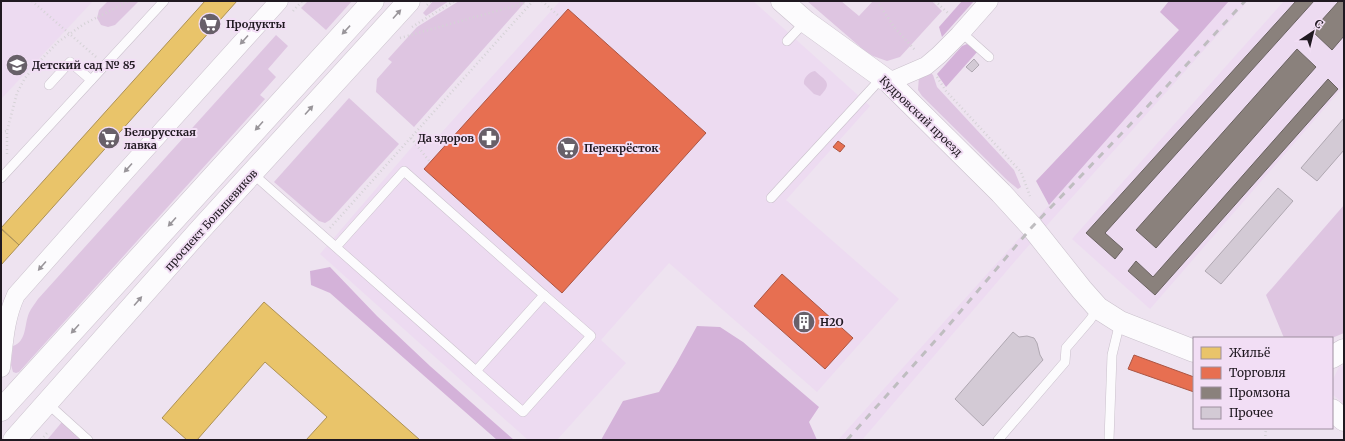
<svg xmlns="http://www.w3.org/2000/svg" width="1345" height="441" font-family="Merriweather,serif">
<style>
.built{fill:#eddbf1}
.green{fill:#dec5e1}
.forest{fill:#d4b2d9}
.homes{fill:#e9c46a;stroke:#ad9154}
.shops{fill:#e76f51;stroke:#ab5543}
.industry{fill:#8a817c;stroke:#6a6261}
.building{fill:#d3cad5;stroke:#afa7b1}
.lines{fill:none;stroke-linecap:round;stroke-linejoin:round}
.service-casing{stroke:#cac1cc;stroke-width:10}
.minor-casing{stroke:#cac1cc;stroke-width:19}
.tertiary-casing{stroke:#cac1cc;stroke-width:23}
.primary-casing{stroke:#cac1cc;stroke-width:23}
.path{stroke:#d5d2d6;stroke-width:2.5;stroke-dasharray:1 3;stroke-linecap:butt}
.service{stroke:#fcfbfd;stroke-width:9}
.minor{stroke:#fcfbfd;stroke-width:18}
.tertiary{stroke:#fcfbfd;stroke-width:22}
.primary{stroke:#fcfbfd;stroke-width:22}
.rail{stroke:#bfbdc0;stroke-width:3;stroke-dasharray:7 7;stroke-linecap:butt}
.oneway{fill:#99959a}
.labels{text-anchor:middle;stroke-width:4;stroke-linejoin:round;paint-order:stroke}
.poi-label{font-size:11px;font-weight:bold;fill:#201921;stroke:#f2def5;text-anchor:start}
.street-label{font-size:11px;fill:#201921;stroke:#f2def5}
</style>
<rect width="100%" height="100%" fill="#eee3f0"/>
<g class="built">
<path d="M1,1h92l-92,98z"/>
<path d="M560,1h193l117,105 -84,94 113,99 -82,93 -148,-129 -68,77 25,23 -69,77h-29l-208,-186 104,-121 9,9z"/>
<path d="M1229,1h19l-225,251 -161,188h-24l211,-235z"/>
<path d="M1284,1h60v85l-194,223 -78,-70z"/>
<path d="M1344,365v39l-12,-10v-13l7,-14z"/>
</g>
<g class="green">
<path d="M108,1h31l-24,24 -7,2 -7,-2 -4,-7 2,-8z"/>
<path d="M308,1h44l-26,29 -25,-22z"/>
<path d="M433,1h16l-23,15 -3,-3z"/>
<path d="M459,1h67l-112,126 -38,-35 1,-13 15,-17 -4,-3 29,-32z"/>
<path d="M807,1h34l18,15 14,-15h59l10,10 -42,46 -13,4 -14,-5 -8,-5z"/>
<path d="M276,35l12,11 -20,23 8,8 -16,18 5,4 -246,273 -3,1 -3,-1 -2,-7 2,-19c14,-5 11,-21 16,-33 2,-5 6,-9 9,-14z"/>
<path d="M928,70l5,5 4,12 77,83 7,17 -3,2 -10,-8 -86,-85 -4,-6 1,-14z"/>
<path d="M815,71c11,10 18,12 5,25l-6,-2 -10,-10c-1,-6 5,-12 11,-13z"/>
<path d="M349,98l50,46 -69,76 -5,3 -6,-2 -45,-39z"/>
<path d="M1344,205v128l-12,5h-48l-18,-43z"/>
<path d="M62,422l19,18h-34z"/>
</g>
<g class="forest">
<path d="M962,1h12l-32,36 -3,-10z"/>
<path d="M1169,1h60l-180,204 -13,-24 143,-151 -19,-18z"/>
<path d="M967,44l11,7 -32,36 -9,-13 25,-28z"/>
<path d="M330,267l47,49 53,50 84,74h-17l-167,-147 -19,-8 -1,-14z"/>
<path d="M697,326l23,1 23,15 76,65 -10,15 8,18h-216l22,-39 36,-9 17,-28z"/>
</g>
<g class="homes">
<path d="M205,1h32l-218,244 -18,-17z"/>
<path d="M1,229l18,16 -18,20z"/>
<path d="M264,302l156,138h-114l21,-23 -62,-55 -68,78h-10l-25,-22z"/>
</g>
<g class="shops">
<path d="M568,9l138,124 -144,160 -138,-124z"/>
<path d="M838,141l7,5 -5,6 -7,-5z"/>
<path d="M782,274l71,64 -28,31 -71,-63z"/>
<path d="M1134,355l60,22v15l-66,-23z"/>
</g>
<g class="industry">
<path d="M1296,1h18l-209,232 18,16 -8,10 -29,-26z"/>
<path d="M1339,1h5v35l-12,14 -20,-19z"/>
<path d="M1297,49l19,18 -160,181 -20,-18z"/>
<path d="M1328,79l10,10 -183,206 -27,-24 8,-10 17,16z"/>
</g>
<g class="building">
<path d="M974,59l5,6 -7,7 -6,-5z"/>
<path d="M1344,118v32l-27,31 -16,-13z"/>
<path d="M1278,188l15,13 -72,83 -16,-13z"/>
<path d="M1013,332l6,5 8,-1 7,2 3,5 3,12 3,5 -60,66 -28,-27z"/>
</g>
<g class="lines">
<g class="service-casing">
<g id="service">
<path d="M961,32l28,25"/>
<path d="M787,41l18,-19"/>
<path d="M49,85l21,-23 21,18"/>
<path d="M252,173l224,198 68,-76 -140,-124 -68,76"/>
<path d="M1,178l163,-177"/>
<path d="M771,198l105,-114 10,-1"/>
<path d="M476,371l47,41 68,-76 -47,-41"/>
<path d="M47,403l41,37"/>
<path d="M998,440l67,-78 1,-14 24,-28 8,-12"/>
<path d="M1109,440l3,-85 8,-33"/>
</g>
</g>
<g class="minor-casing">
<g id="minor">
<path d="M889,82l37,-16 13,-11 20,-20 30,-34"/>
<path d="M1,368c3,-25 4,-50 15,-73l109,-123 154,-171"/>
</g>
</g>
<g class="tertiary-casing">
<g id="tertiary">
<path d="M782,1l24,21 83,60 112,111 31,34 50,63 16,18 22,14 74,29"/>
<path d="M1332,357l12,-7"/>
<path d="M1332,410l12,10"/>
</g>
</g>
<g class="primary-casing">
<g id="primary">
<path d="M1,410l372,-409"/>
<path d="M14,440l185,-209 210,-230"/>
</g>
</g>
<g class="path">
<path d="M32,1l64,56"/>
<path d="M542,1l18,16"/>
<path d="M877,1l17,26 21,23"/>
<path d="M935,1l13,12"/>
<path d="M427,5l4,-4"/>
<path d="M293,11l9,-10"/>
<path d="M412,27l42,-26"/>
<path d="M400,38l125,-35"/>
<path d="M937,77l9,14 75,81 9,24"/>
<path d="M1,132l6,-1"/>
<path d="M411,138l19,24"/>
<path d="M7,154v-23l10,-38 8,-15 12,-14 21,-22 26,-18 45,-23"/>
<path d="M330,228l203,-227"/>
<path d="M41,440l6,-7"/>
<path d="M1265,440l1,-12"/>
</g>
<use href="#service" class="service"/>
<use href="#minor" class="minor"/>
<use href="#tertiary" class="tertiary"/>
<use href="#primary" class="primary"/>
<path class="rail" d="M847,440l96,-108 89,-105 135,-141 78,-85"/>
</g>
<defs><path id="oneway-solid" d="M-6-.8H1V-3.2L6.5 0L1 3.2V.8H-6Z"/></defs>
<g class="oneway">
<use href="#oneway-solid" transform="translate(397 14) rotate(-48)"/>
<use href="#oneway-solid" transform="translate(346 30) rotate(133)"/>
<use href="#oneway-solid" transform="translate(244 40) rotate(132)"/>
<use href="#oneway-solid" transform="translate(309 110) rotate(-48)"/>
<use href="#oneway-solid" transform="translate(259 126) rotate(132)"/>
<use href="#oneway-solid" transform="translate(128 168) rotate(132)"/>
<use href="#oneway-solid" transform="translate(172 222) rotate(132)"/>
<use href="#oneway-solid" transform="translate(42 266) rotate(131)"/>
<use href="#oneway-solid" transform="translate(138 301) rotate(-49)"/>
<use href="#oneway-solid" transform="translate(75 329) rotate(132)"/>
</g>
<defs>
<g id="supermarket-disc" transform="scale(1.15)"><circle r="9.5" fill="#686069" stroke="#f2def5"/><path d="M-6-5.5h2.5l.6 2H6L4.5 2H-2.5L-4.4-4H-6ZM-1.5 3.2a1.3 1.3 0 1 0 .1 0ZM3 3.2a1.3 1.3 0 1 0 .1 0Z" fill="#fff"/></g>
<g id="school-disc" transform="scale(1.15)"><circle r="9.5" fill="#686069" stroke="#f2def5"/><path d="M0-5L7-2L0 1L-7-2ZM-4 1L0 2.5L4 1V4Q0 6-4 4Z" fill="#fff"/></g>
<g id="pharmacy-disc" transform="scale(1.15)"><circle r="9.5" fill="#686069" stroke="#f2def5"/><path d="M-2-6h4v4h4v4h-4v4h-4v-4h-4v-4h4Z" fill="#fff"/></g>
<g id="building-disc" transform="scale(1.15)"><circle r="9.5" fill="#686069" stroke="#f2def5"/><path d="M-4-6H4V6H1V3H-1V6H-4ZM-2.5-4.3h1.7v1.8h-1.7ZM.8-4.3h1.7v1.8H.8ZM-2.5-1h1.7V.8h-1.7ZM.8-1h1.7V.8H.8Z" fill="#fff"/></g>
</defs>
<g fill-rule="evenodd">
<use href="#supermarket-disc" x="210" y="24"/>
<use href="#school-disc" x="17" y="65"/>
<use href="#supermarket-disc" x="109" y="138"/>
<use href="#pharmacy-disc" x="489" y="138"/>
<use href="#supermarket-disc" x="568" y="148"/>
<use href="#building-disc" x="804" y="322"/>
</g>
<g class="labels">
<g class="poi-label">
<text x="226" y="28">Продукты</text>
<text x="32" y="69">Детский сад № 85</text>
<text x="124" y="136">Белорусская<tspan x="124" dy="13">лавка</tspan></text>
<text x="474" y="142" text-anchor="end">Да здоров</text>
<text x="584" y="152">Перекрёсток</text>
<text x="820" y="326">H2O</text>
</g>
<g class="street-label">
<text transform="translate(921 116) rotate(44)" y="4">Кудровский проезд</text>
<text transform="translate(211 220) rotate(-48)" y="4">проспект Большевиков</text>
</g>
</g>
<rect width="1345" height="441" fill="none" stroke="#201921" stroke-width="4"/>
<rect x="1193" y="337" width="140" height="92" fill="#f2def5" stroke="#9e8fa0"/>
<rect x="1201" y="347" width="20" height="12" fill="#e9c46a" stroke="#9e8fa0"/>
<text x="1229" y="357" font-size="12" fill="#201921">Жильё</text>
<rect x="1201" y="367" width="20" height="12" fill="#e76f51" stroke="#9e8fa0"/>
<text x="1229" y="377" font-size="12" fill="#201921">Торговля</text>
<rect x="1201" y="387" width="20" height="12" fill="#8a817c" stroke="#9e8fa0"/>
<text x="1229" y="397" font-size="12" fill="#201921">Промзона</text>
<rect x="1201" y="407" width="20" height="12" fill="#d3cad5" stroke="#9e8fa0"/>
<text x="1229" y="417" font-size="12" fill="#201921">Прочее</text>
<g transform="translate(1313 32) rotate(35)" stroke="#f2def5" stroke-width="3" paint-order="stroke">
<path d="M0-3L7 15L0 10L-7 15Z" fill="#201921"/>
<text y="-6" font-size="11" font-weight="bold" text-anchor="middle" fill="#201921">С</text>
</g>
</svg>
